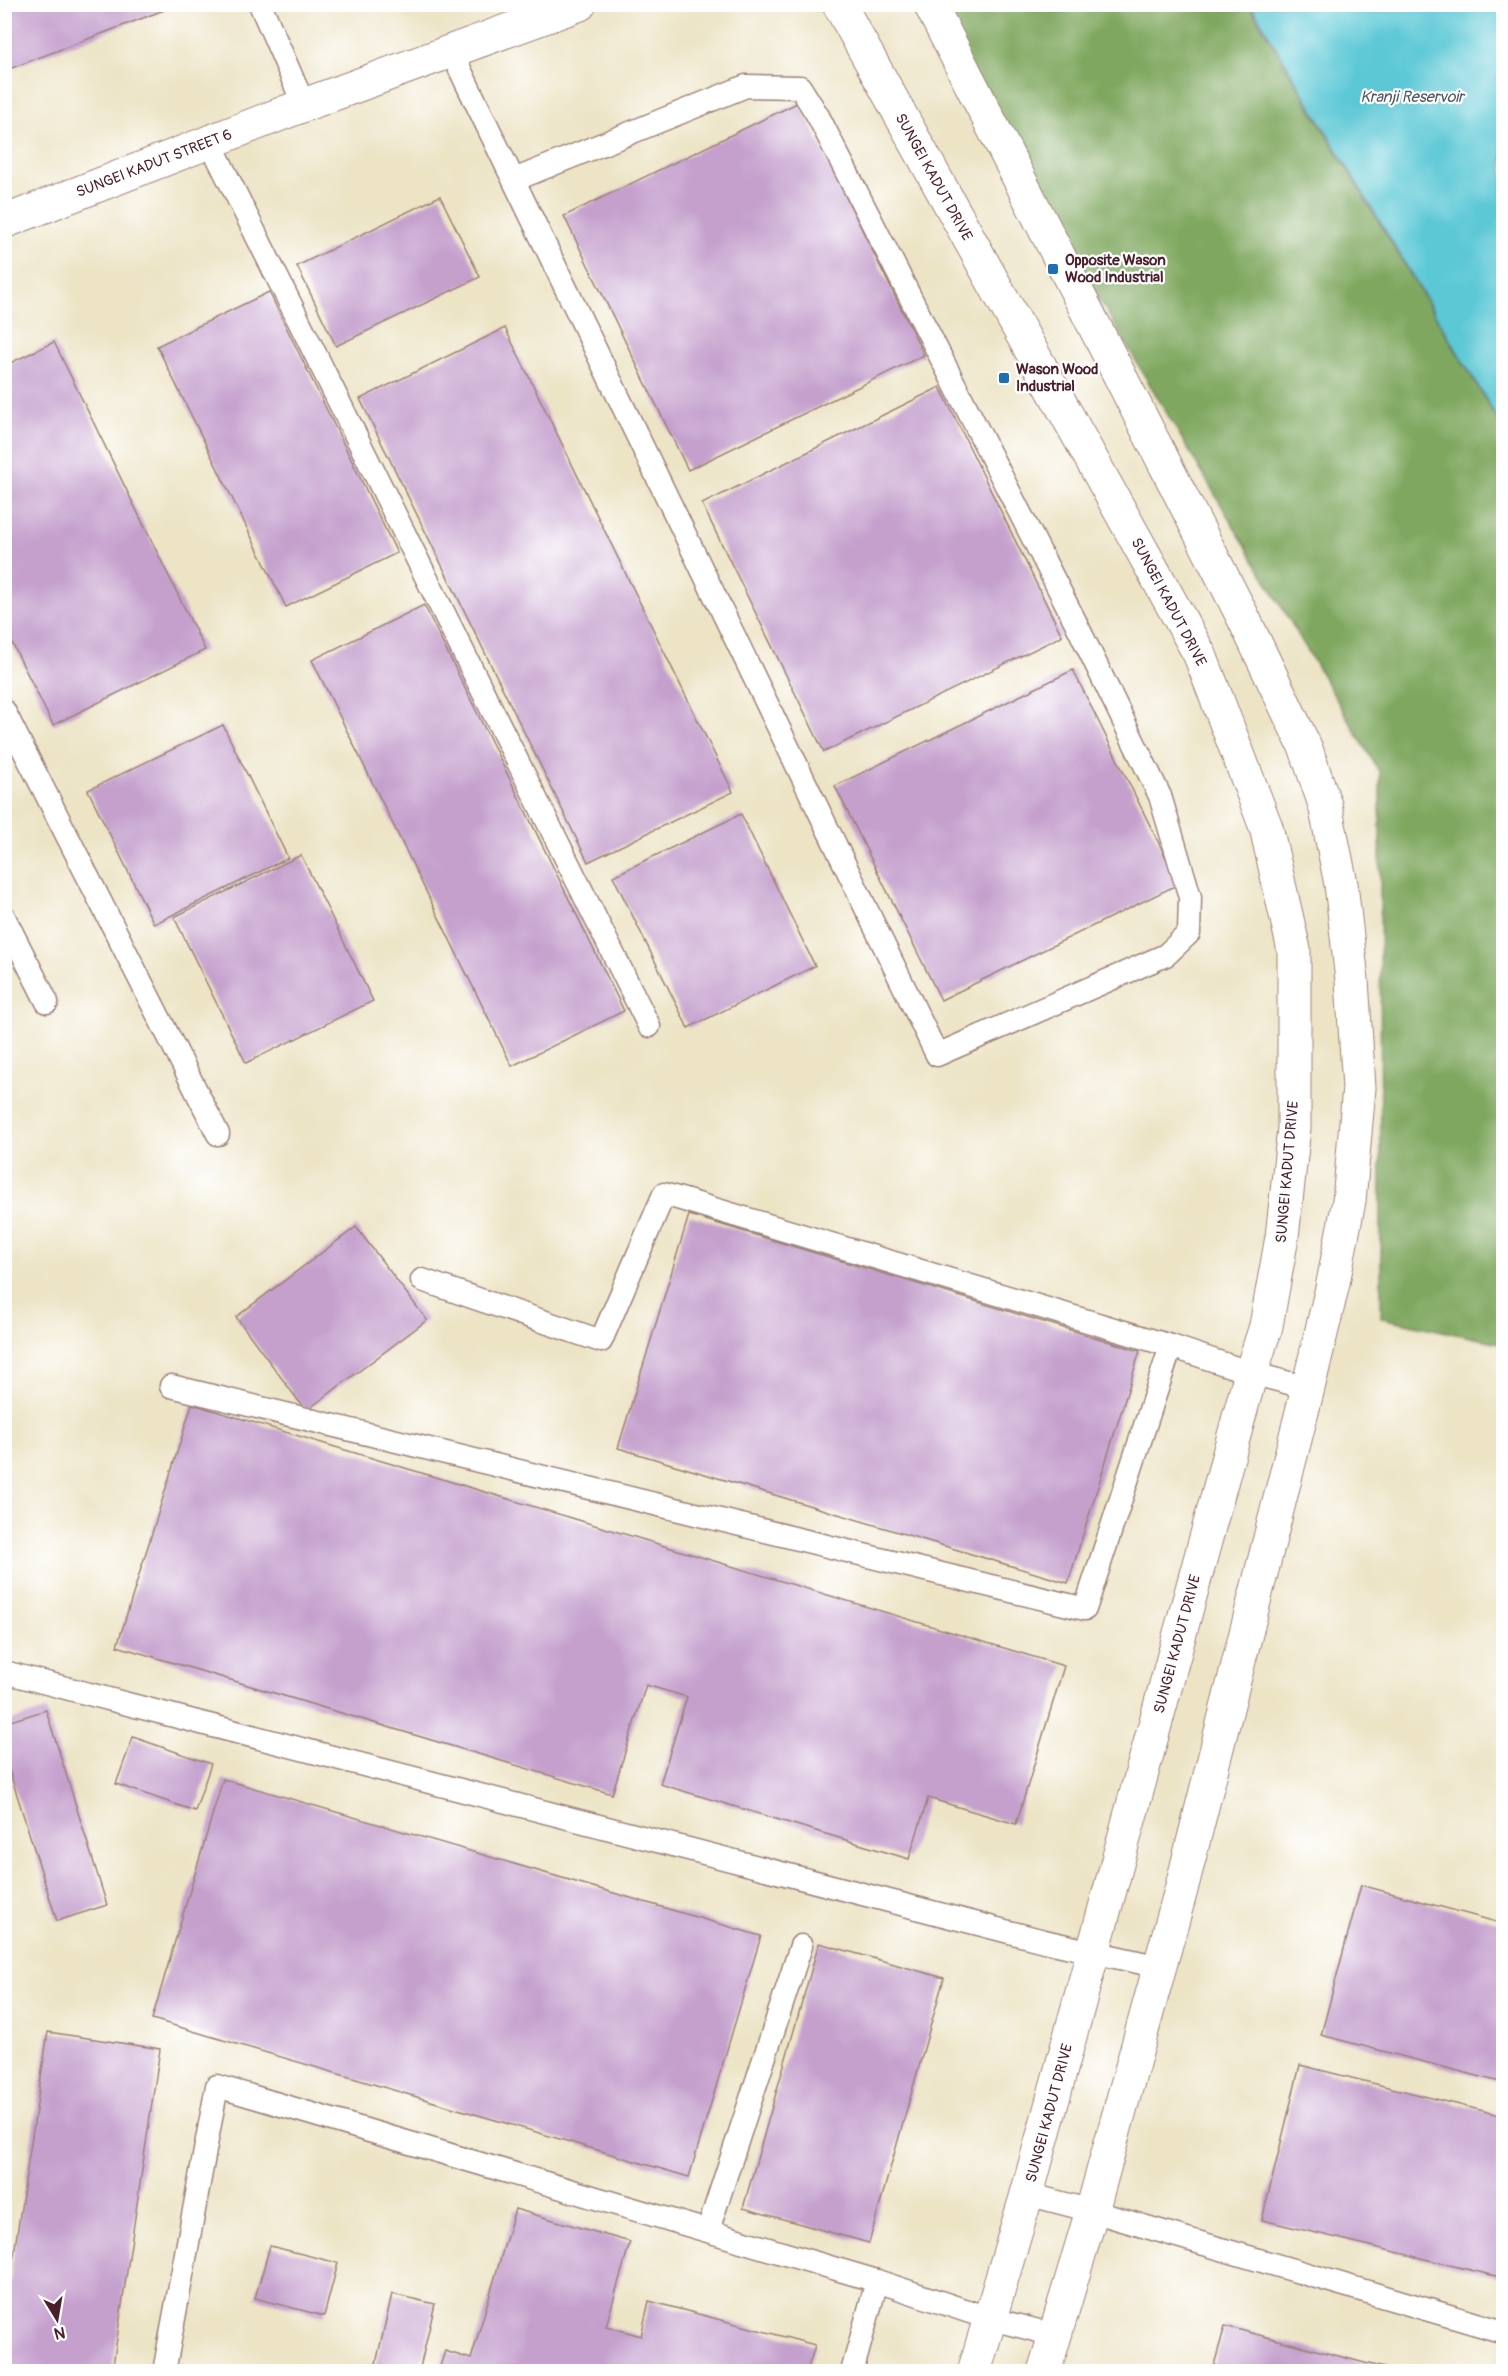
<svg xmlns="http://www.w3.org/2000/svg" width="1508" height="2376" font-family="Pangolin,sans-serif">
<style>
.forest{fill:#7fa75f;stroke:#646345;stroke-width:1.5}
.water{fill:#5cc8d5;stroke:#537480;stroke-width:1.5}
.building{fill:#c5a0cd}
.lines{fill:none;stroke-linecap:round;stroke-linejoin:round}
.service-casing{stroke:#9c8278;stroke-width:25}
.minor-casing{stroke:#9c8278;stroke-width:35}
.secondary-casing{stroke:#9c8278;stroke-width:35}
.path{stroke:#9c8278;stroke-width:4;stroke-dasharray:1.5 4.5;stroke-linecap:butt}
.service{stroke:#fff;stroke-width:22}
.minor{stroke:#fff;stroke-width:33}
.secondary{stroke:#fff;stroke-width:33}
.poi-dot{fill:#1f6fb2;stroke:#fff;stroke-width:2}
.labels{text-anchor:middle;stroke-width:4.5;stroke-linejoin:round;paint-order:stroke}
.street-label{font-size:15px;fill:#4a1f2b;stroke:#fff}
.poi-label{font-size:15px;font-weight:bold;fill:#4a1f2b;stroke:#fff;text-anchor:start}
.water-label{font-size:16px;font-style:italic;fill:#505a66;stroke:#fff}
</style>
<rect width="100%" height="100%" fill="#fff"/>
<filter id="ink" filterUnits="userSpaceOnUse"><feTurbulence type="fractalNoise" baseFrequency=".0167" numOctaves="2"/><feDisplacementMap in="SourceGraphic" scale="12" xChannelSelector="R" yChannelSelector="G"/><feConvolveMatrix kernelMatrix="1 2 1 2 8 2 1 2 1" color-interpolation-filters="sRGB"/></filter>
<filter id="wash" filterUnits="userSpaceOnUse"><feTurbulence type="fractalNoise" baseFrequency=".008" numOctaves="4" result="noise"/><feDisplacementMap in="SourceGraphic" scale="24" xChannelSelector="R" yChannelSelector="G"/><feGaussianBlur stdDeviation="1.35" result="paint"/><feColorMatrix in="noise" values="0 0 0 0 0 0 0 0 0 0 0 0 0 0 0 0 0 1.4 0 .05"/><feComposite in="paint" operator="in"/></filter>
<g filter="url(#wash)">
<rect width="100%" height="100%" fill="#ede4c6"/>
<path class="forest" d="M925,5h324l254,424v915l-122,-26 -1,-545z"/>
<path class="water" d="M1251,5h252v423z"/>
<g id="blocks">
<g class="building">
<path d="M4,4h158l2,6 -160,61z"/>
<path d="M799,102l125,253 -236,115 -124,-254z"/>
<path d="M440,196l40,81 -144,69 -39,-80z"/>
<path d="M269,292l128,261 -111,54 -129,-261z"/>
<path d="M505,328l228,464 -145,70 -228,-463z"/>
<path d="M54,342l151,308 -152,75 -49,-98v-261z"/>
<path d="M940,387l122,249 -238,116 -122,-248z"/>
<path d="M424,605l200,406 -112,55 -200,-406z"/>
<path d="M1073,670l106,214 -238,116 -106,-214z"/>
<path d="M223,725l65,133 -134,66 -66,-134z"/>
<path d="M741,814l74,152 -127,62 -75,-152z"/>
<path d="M301,855l72,146 -127,62 -72,-146z"/>
<path d="M689,1215l451,136 -72,232 -450,-135z"/>
<path d="M356,1227l71,93 -121,91 -70,-94z"/>
<path d="M192,1404l872,262 -48,158 -88,-26 -19,61 -249,-75 27,-87 -41,-12 -34,109 -495,-148z"/>
<path d="M46,1710l61,195 -50,16 -53,-167v-31z"/>
<path d="M133,1737l78,27 -16,47 -79,-27z"/>
<path d="M223,1779l538,157 -72,241 -537,-158z"/>
<path d="M1361,1885l143,39v159l-183,-48z"/>
<path d="M819,1943l125,35 -75,265 -126,-35z"/>
<path d="M48,2032l112,17 -48,323h-108v-53z"/>
<path d="M1300,2065l204,51v162l-242,-58z"/>
<path d="M515,2209l115,33 -24,84 35,10 8,-35 166,44 -8,27h-369l7,-21 26,8z"/>
<path d="M270,2246l68,17 -14,53 -69,-18z"/>
<path d="M392,2294l43,10 -16,68h-45z"/>
<path d="M1225,2326l170,45 -1,1h-182z"/>
</g>
</g>
</g>
<g filter="url(#ink)">
<use href="#blocks" fill-opacity="0" stroke="#9c8278" stroke-width="1.5"/>
<g class="lines">
<g class="service-casing">
<g id="service">
<path d="M260,4l44,101"/>
<path d="M451,51l486,1004 229,-100 23,-22 1,-36 -30,-101 -86,-177 -256,-503 -18,-29 -54,-1 -232,94"/>
<path d="M210,142l439,884"/>
<path d="M4,711l214,423"/>
<path d="M4,917l43,85"/>
<path d="M422,1280l179,61 63,-147 507,152 80,27 57,15"/>
<path d="M171,1386l914,223 86,-263"/>
<path d="M4,1672l1040,269 116,26"/>
<path d="M1027,2194l65,17 412,121"/>
<path d="M708,2230l93,-284"/>
<path d="M164,2372l53,-286 660,195 111,37 66,17"/>
<path d="M852,2372l25,-91"/>
</g>
</g>
<g class="minor-casing">
<path id="minor" d="M4,222l300,-117 276,-101"/>
</g>
<g class="secondary-casing">
<g id="secondary">
<path d="M839,4l361,651 66,172 28,123v178l-12,109 -16,89 -15,47 -224,821 -53,178"/>
<path d="M930,4l312,611 64,134 19,56 16,79 11,96 7,108 -10,113 -17,87 -24,100 -127,502 -89,321 -48,161"/>
</g>
</g>
<path class="path" d="M782,4l20,7"/>
<use href="#service" class="service"/>
<use href="#minor" class="minor"/>
<use href="#secondary" class="secondary"/>
</g>
</g>
<g class="poi-dot">
<rect x="1047" y="263" width="12" height="12" rx="3"/>
<rect x="998" y="372" width="12" height="12" rx="3"/>
</g>
<g class="labels">
<g class="street-label">
<text transform="translate(154 163) rotate(-21)" y="5">SUNGEI KADUT STREET 6</text>
<text transform="translate(934 177) rotate(61)" y="5">SUNGEI KADUT DRIVE</text>
<text transform="translate(1169 602) rotate(62)" y="5">SUNGEI KADUT DRIVE</text>
<text transform="translate(1287 1172) rotate(-85)" y="5">SUNGEI KADUT DRIVE</text>
<text transform="translate(1177 1644) rotate(-75)" y="5">SUNGEI KADUT DRIVE</text>
<text transform="translate(1049 2113) rotate(-75)" y="5">SUNGEI KADUT DRIVE</text>
</g>
<g class="poi-label">
<text x="1065" y="265">Opposite Wason<tspan x="1065" dy="17">Wood Industrial</tspan></text>
<text x="1016" y="374">Wason Wood<tspan x="1016" dy="17">Industrial</tspan></text>
</g>
<g class="water-label">
<text x="1412" y="102">Kranji Reservoir</text>
</g>
</g>
<rect width="1508" height="2376" fill="none" stroke="#fff" stroke-width="24"/>
<g transform="translate(57 2319) rotate(169)" stroke="#ffffff" stroke-width="4.5" paint-order="stroke">
<path d="M0-4.5L10 22L0 15L-10 22Z" fill="#4a1f2b"/>
<text y="-9" font-size="16" font-weight="bold" text-anchor="middle" fill="#4a1f2b">N</text>
</g>
</svg>
